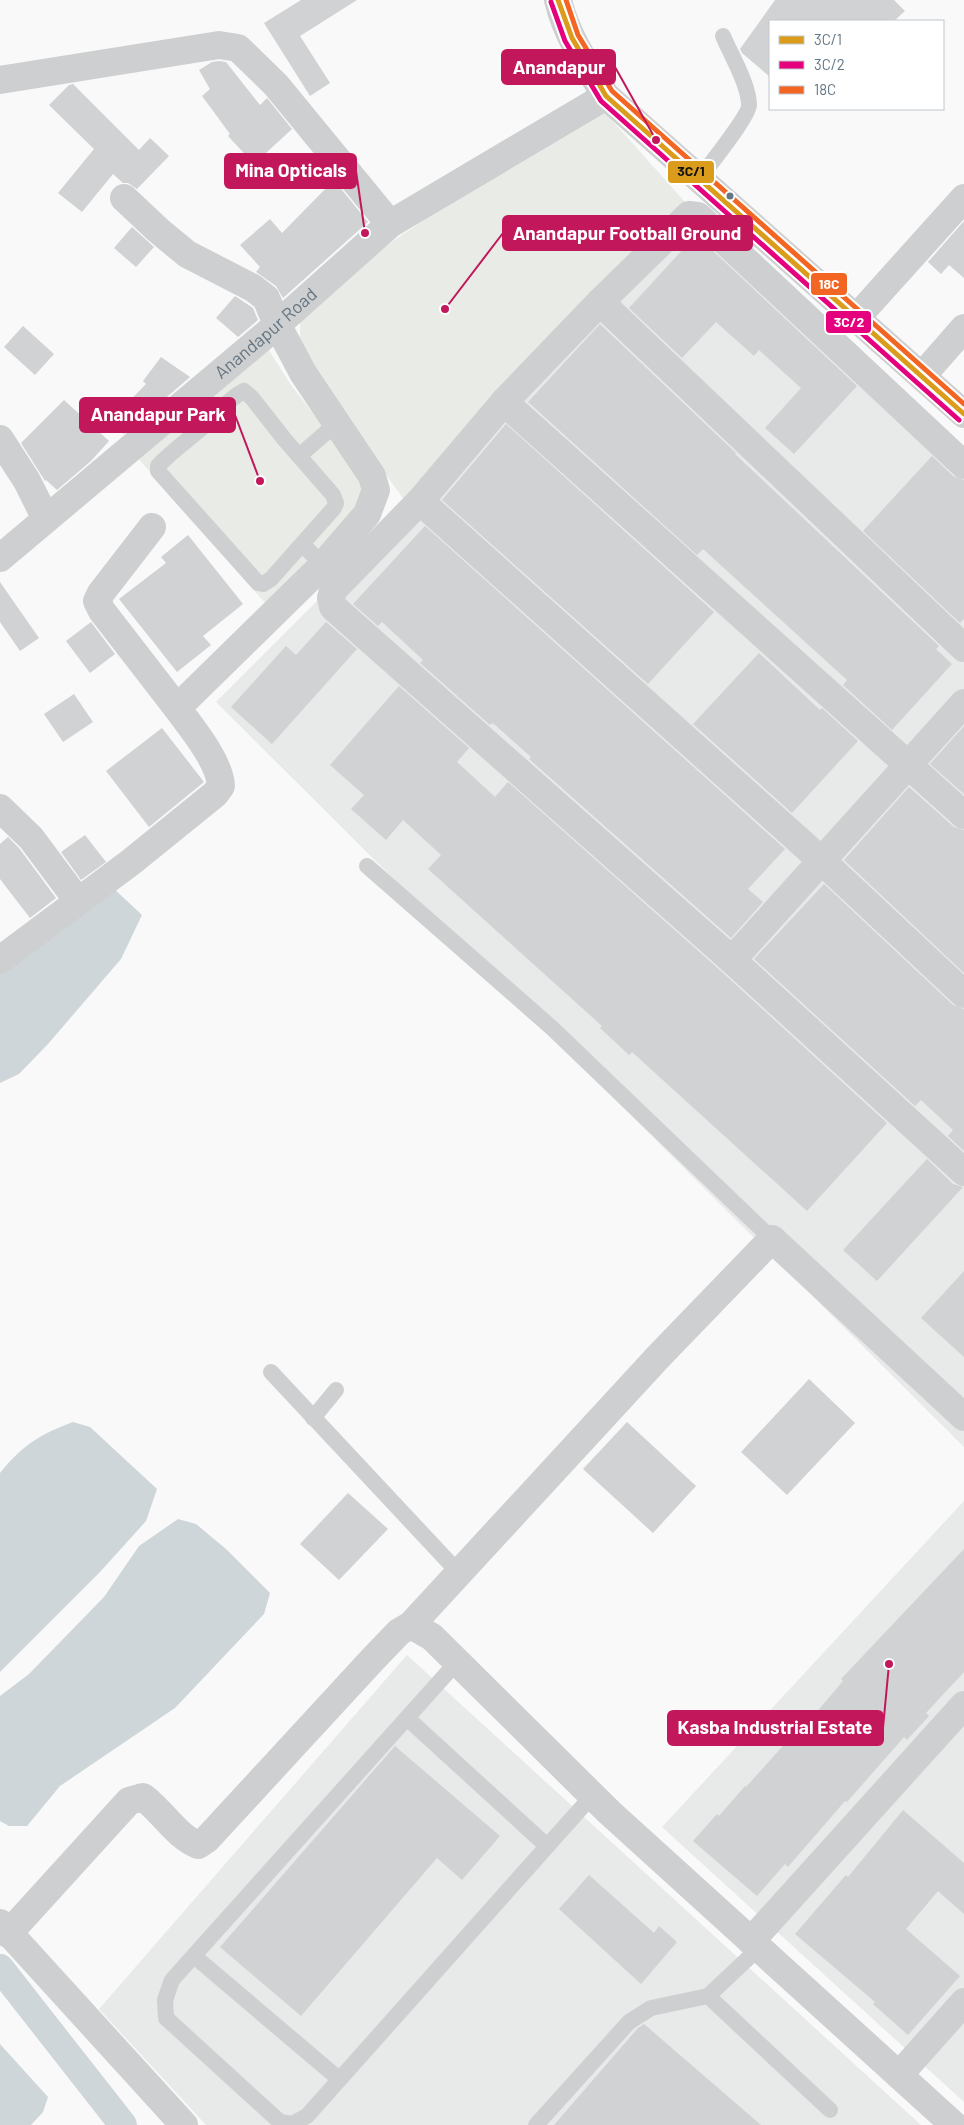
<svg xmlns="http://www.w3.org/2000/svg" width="964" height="2125" font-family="Barlow,sans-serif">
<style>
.built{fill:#e8e9e9}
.green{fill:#e8ebe6}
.water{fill:#ced6d9}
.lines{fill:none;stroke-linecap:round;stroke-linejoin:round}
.canal{stroke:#ced6d9;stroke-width:28}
.building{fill:#d0d2d3}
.lane{stroke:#cecfd0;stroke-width:16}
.street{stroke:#cecfd0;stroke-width:28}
.bus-1-casing{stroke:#fff;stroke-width:9}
.bus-2-casing{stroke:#fff;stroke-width:9}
.bus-3-casing{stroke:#fff;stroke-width:9}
.bus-1{stroke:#da9c1a;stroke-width:5}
.bus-2{stroke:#e5007d;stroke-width:5}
.bus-3{stroke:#f26522;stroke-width:5}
.bus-dot{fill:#657683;stroke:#fff;stroke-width:2}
.labels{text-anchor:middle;stroke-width:5;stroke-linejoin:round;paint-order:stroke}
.street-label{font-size:18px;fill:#657683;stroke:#fff}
.leader{fill:none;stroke:#c2185b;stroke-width:2}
.callout-dot{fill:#c2185b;stroke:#fff;stroke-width:2}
.callout{fill:#c2185b;stroke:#c2185b;stroke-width:2}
.callout-label{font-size:19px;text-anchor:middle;font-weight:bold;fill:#fff}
.line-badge{stroke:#fff;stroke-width:2}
.badge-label{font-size:14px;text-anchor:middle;font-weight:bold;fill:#fff}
.pale-badge-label{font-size:14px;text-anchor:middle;font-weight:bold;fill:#111}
</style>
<rect width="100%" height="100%" fill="#f9f9f9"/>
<g class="built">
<path d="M693,221l271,235v991l-748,-745 255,-255z"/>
<path d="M964,1501v601l-302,-275z"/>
<path d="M407,1655l514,470h-715l-107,-116z"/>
</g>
<g class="green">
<path d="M600,107l85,95 -97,95 -183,204 -101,-141 -4,-23v-16l81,-72 79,-53z"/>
<path d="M267,347l24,38 69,89 4,14 -12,28 -86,88 -129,-147z"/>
</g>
<g class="water">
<path d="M111,886l31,29 -21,44 -73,85 -29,30 -19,9v-109z"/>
<path d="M73,1422l17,5 67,62 -11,32 -46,51 -100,100v-199c22,-28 41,-39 73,-51z"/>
<path d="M178,1519l18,5 30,25 44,44 -6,21 -89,94 -115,78 -33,40h-18l-9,-5v-125l29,-22 75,-77 35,-51z"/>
<path d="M0,2044l48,53 -5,15 -12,13h-31z"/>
</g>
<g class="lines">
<path class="canal" d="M0,1968l123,157"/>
</g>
<g class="building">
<path d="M301,0h56l-57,36 30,47 -20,13 -46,-73z"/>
<path d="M775,0h119l11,11 -11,10h-124v56l-28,-24 -2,-4z"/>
<path d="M219,61l7,1 34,43 7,-7 25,31 -38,35 -26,-28 2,-2 -28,-38 8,-7 -11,-19 13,-8z"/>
<path d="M73,84l66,66 11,-12 19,18 -32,33 -9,-6h-5l-10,-9 -31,38 -24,-19 36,-44 -45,-44 20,-20z"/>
<path d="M334,180l34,42 -85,76 -7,-12 -20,-14 4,-5 -20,-22 30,-26 12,14z"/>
<path d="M964,221v57l-15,-13 -8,9 -13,-12z"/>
<path d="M132,227l22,20 -18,20 -22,-19z"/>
<path d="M696,235l161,151 -63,68 -29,-26 36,-40 -42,-38 -5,6 -38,-34 -34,36 -53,-50z"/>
<path d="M235,296l18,12 5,12 -20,17 -22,-19z"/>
<path d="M600,324l136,129 -1,1 204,192 -3,3 16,15 -60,66 -49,-45 4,-5 -144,-131 -6,6 -169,-153z"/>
<path d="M23,326l31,28 -19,21 -31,-28z"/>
<path d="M161,357l29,20 -66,57 -14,-13 36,-37 -3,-3z"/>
<path d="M64,400l45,41 -18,20 -34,29 -11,-10 -1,1 -24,-38z"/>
<path d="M506,424l208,188 -66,72 -206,-184z"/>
<path d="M932,456l21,20 11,4v139l-4,4 -97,-92z"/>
<path d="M425,526l360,323 -37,40 15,13 -32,36 -202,-179 2,-2 -36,-32 -3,-2 -2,2 -70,-62 3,-3 -41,-38 -4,4 -25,-22z"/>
<path d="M188,535l55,69 -40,32 8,9 -34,27 -58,-73 47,-36 -5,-6z"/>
<path d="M0,582l39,56 -19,13 -20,-29z"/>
<path d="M91,622l24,32 -25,19 -24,-32z"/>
<path d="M326,622l31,27 -85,95 -41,-37 55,-61 10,9z"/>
<path d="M759,653l61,57 2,-2 36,33 -66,72 -99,-89z"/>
<path d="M399,686l70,62 -12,14 38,35 13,-15 214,190 165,151 -80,88 -175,-159 -3,3 -29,-27 2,-2 -174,-157 13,-14 -38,-35 -17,20 -35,-31 13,-14 -34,-30z"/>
<path d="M74,694l19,28 -30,20 -19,-28z"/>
<path d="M964,726v68l-34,-30z"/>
<path d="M162,728l42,54 -55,45 -43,-56z"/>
<path d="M909,787l45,40 10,3v143l-120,-113z"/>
<path d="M85,835l21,27 -25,18 -20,-28z"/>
<path d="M8,837l11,11 37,50 -26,20 -30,-39v-35z"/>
<path d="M824,884l129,121 11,4v142l-16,-15 5,-6 -32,-30 -6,6 -161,-147z"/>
<path d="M927,1159l26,25 10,3 -86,94 -34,-31z"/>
<path d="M964,1271v86l-43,-39z"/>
<path d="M809,1379l46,44 -68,72 -46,-43z"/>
<path d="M627,1422l69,64 -43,47 -70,-64z"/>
<path d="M348,1493l40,36 -49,51 -39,-36z"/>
<path d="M964,1549v123l-38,41 3,3 -22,24 -3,-3 -57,65 -2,-1 -57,66 -3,-3 -28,32 -64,-55 24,-27 2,2 26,-30 1,1 62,-69 2,2 33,-39 -2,-2z"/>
<path d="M395,1746l105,90 -38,44 -25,-22 -136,158 -81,-69z"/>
<path d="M903,1810l61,53v51l-26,-23 -32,38 54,47 -52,59 -35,-31 2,-2 -80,-68 51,-59 2,2z"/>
<path d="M589,1875l65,58 5,-7 18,16 -36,42 -82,-75z"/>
<path d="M644,2024l117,101h-207l84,-97z"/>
</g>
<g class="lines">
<g class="lane">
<path d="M699,179c9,-12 50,-63 50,-74 0,-20 -18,-50 -26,-69"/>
<path d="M299,456l38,-33"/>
<path d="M302,544l32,-36 2,-5 -3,-8 -48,-55 -33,-42 -8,-7c-16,8 -28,24 -41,36 -15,13 -31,24 -45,39v5l100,112 5,1 8,-5 31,-35 21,21"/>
<path d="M367,866l185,162 220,211"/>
<path d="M271,1372l188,201"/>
<path d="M313,1418l23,-28"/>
<path d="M457,1662l-285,318 -7,20 1,18 114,104 12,2 15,-8 285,-320"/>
<path d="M407,1718l140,128"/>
<path d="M194,1956l145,123"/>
<path d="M708,1996l122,114"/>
<path d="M536,2125l93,-103 22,-14 57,-12 51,-48"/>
</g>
<g class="street">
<path d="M558,0c8,35 29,66 48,96l358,318"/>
<path d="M0,80l219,-35 19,3 38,37 114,139"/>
<path d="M600,302l364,346"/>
<path d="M857,317l107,-119"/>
<path d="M922,376l42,-48"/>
<path d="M504,402l460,413"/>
<path d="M0,439l27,42 19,38"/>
<path d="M964,465l-266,-249 -9,-1 -89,87 -96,100 -84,99 -87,89 -2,8 2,9 399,353 232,212"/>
<path d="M420,501l402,360 142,133"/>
<path d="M152,527l-51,66 -4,8 5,10 75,97"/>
<path id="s1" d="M0,558l270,-227 120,-107 216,-128"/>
<path d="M0,808l31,30 47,63"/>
<path d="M0,960l131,-98 84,-68 6,-8c-1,-24 -30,-59 -44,-78l146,-143 44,-51 9,-24 -4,-14 -69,-103 -26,-49 -11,-26 -13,-10 -66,-34 -29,-24 -34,-32"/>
<path d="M732,960l232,-257"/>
<path d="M411,1625l248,-269 113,-117 192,178"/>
<path d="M0,1923l184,202"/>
<path d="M8,1934l121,-133 14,-4c20,15 33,39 55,48l9,-6 166,-180 26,-27 12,-7 21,12 177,175 345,313"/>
<path d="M751,1941l213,-236"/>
<path d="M899,2075l65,-73"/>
</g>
<g class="bus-1-casing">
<path id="bus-1" d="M558,0l14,38 34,58 358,318"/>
</g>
<g class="bus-2-casing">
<path id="bus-2" d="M551,2l14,39 36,60 358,319"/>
</g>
<g class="bus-3-casing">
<path id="bus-3" d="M566,0l12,35 34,56 352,313"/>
</g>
<use href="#bus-1" class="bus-1"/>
<use href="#bus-2" class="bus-2"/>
<use href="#bus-3" class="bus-3"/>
</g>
<circle class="bus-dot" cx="730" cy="196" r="4.5"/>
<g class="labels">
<g class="street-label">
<text dy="6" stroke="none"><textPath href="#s1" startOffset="348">Anandapur Road</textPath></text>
</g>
</g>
<path class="leader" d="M656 140L615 67M365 233L356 171M445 309L503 233M260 481L235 415M889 1664L883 1728"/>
<g class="callout-dot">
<circle cx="656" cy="140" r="5"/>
<circle cx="365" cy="233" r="5"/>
<circle cx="445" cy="309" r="5"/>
<circle cx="260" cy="481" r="5"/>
<circle cx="889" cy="1664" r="5"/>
</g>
<g class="callout">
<rect x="502" y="50" width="113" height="34" rx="5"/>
<rect x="225" y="154" width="131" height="34" rx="5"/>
<rect x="503" y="216" width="249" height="34" rx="5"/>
<rect x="80" y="398" width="155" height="34" rx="5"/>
<rect x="668" y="1711" width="215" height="34" rx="5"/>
</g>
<g class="callout-label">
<text x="559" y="74">Anandapur</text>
<text x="291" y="177">Mina Opticals</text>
<text x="627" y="240">Anandapur Football Ground</text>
<text x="158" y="421">Anandapur Park</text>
<text x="775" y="1734">Kasba Industrial Estate</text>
</g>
<g class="line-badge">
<rect x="667" y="160" width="48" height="24" rx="5" fill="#da9c1a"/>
<rect x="810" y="272" width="38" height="24" rx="5" fill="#f26522"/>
<rect x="825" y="310" width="47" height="24" rx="5" fill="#e5007d"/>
</g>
<g class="badge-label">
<text x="829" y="289">18C</text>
<text x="849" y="327">3C/2</text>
</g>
<g class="pale-badge-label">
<text x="691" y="176">3C/1</text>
</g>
<rect x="769" y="20" width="175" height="90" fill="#ffffff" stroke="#c1c8cd"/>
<rect x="779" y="36" width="25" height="8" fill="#da9c1a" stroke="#c1c8cd"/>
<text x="814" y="45" font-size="15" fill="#657683">3C/1</text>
<rect x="779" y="61" width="25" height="8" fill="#e5007d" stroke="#c1c8cd"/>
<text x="814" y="70" font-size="15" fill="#657683">3C/2</text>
<rect x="779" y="86" width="25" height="8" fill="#f26522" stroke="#c1c8cd"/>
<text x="814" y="95" font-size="15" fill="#657683">18C</text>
</svg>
